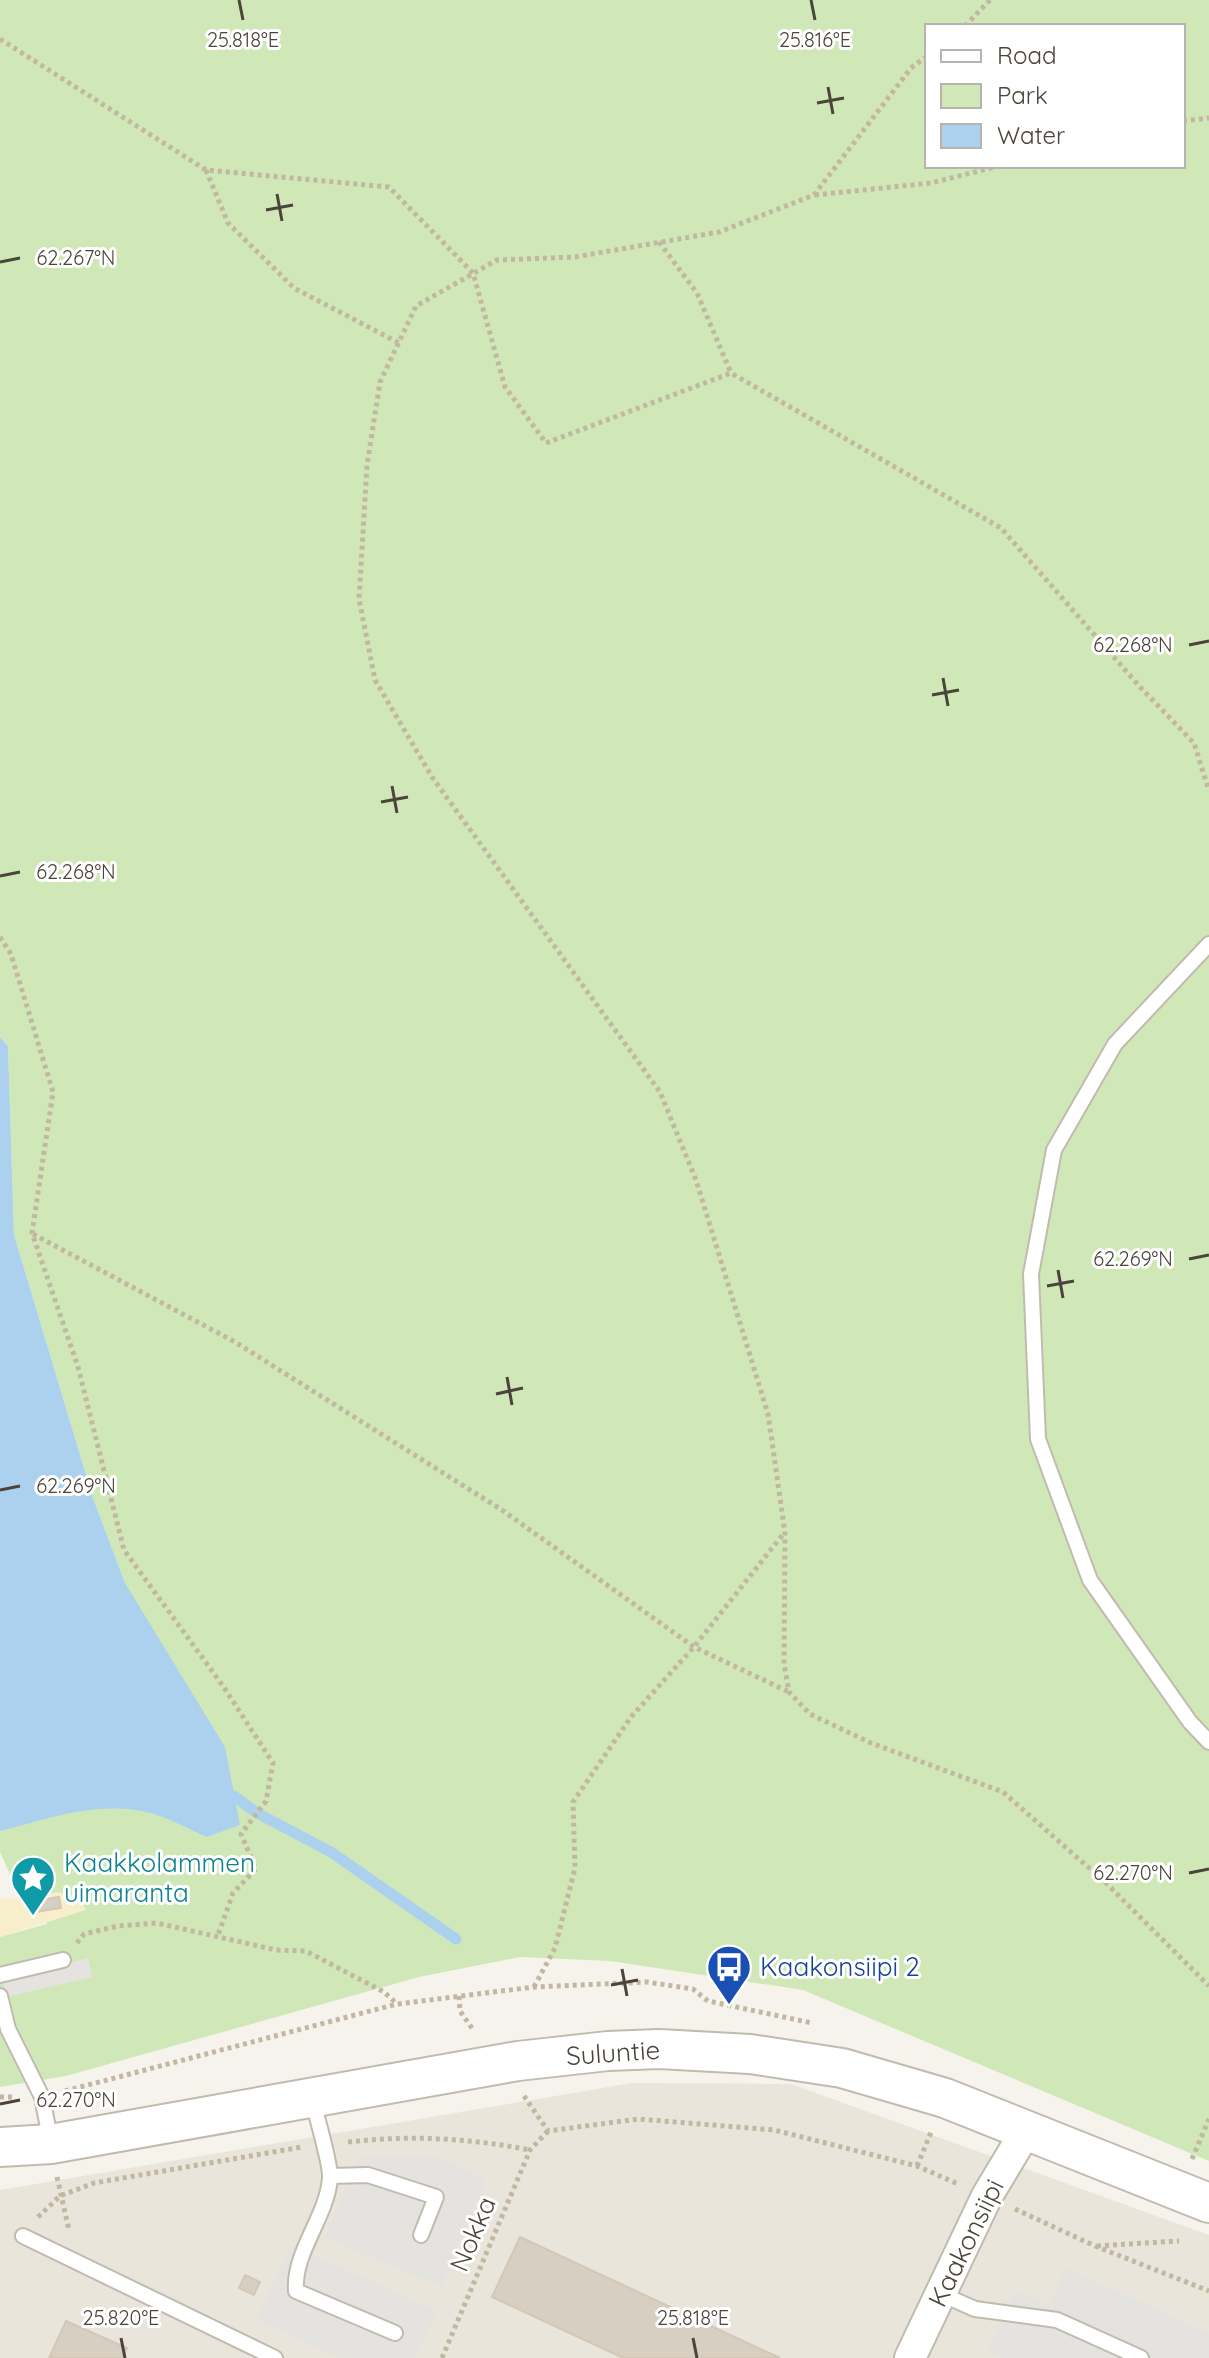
<svg xmlns="http://www.w3.org/2000/svg" width="1209" height="2358" font-family="Quicksand,sans-serif">
<style>
.residential{fill:#e9e5db}
.green{fill:#d0e8b7;fill-rule:evenodd}
.sand{fill:#f7efcb}
.parking{fill:#e5e3e0}
.water{fill:#acd1ef}
.lines{fill:none;stroke-linecap:round;stroke-linejoin:round}
.stream{stroke:#acd1ef;stroke-width:11}
.building{fill:#d7cfc2;stroke:#d2c8b5;stroke-width:2}
.service-casing{stroke:#c1bbaf;stroke-width:18}
.minor-casing{stroke:#c1bbaf;stroke-width:34}
.tertiary-casing{stroke:#c1bbaf;stroke-width:42}
.path{stroke:#c2b8a1;stroke-width:5;stroke-dasharray:4 4;stroke-linecap:butt}
.service{stroke:#fff;stroke-width:14}
.minor{stroke:#fff;stroke-width:30}
.tertiary{stroke:#fff;stroke-width:38}
.ticks{fill:none;stroke:#4a443a;stroke-width:3}
.labels{text-anchor:middle;stroke-width:6;stroke-linejoin:round;paint-order:stroke}
.culture-label{font-size:26px;fill:#0d838f;stroke:#fff;text-anchor:start}
.transit-label{font-size:26px;fill:#164399;stroke:#fff;text-anchor:start}
.street-label{font-size:26px;fill:#4a443a;stroke:#fff}
.ticks-label{font-size:20px;text-anchor:middle;fill:#4a443a;stroke:#fff;stroke-width:6;stroke-linejoin:round;paint-order:stroke}
</style>
<rect width="100%" height="100%" fill="#f6f3ec"/>
<path class="residential" d="M632,2083l159,1 418,151v123h-1209v-168z"/>
<path class="green" d="M0,0h1209v2161l-406,-171 -193,-29 -90,-4 -101,20 -353,99 -66,11v-150l47,-13 -11,-27 -15,2 -21,-47v-54l125,-215 -32,-85 -79,-263 -6,-189 -8,-9zM927,26h256v140h-256z"/>
<path class="sand" d="M58,1892l22,6 6,12 -86,27v-39l21,1z"/>
<g class="parking">
<path d="M88,1958l4,19 -86,20 -4,-19z"/>
<path d="M360,2156l81,2 45,22 -45,106 -116,-48z"/>
<path d="M291,2245l146,66 -22,47h-74l-84,-38z"/>
<path d="M1066,2268l143,65v25h-208l-14,-6 28,-62 34,15z"/>
</g>
<path class="water" d="M0,1037l8,9 6,189 79,263 32,85 100,164 15,78 -33,12c-21,-9 -43,-22 -65,-26 -50,-9 -94,8 -142,20z"/>
<g class="lines">
<path class="stream" d="M234,1796l23,17 74,39 125,87"/>
</g>
<g class="building">
<path d="M59,1897l2,11 -26,4 -2,-11z"/>
<path d="M520,2237l260,121h-157l-131,-61z"/>
<path d="M245,2275l15,7 -6,13 -15,-7z"/>
<path d="M66,2321l61,27 -5,10h-73z"/>
</g>
<g class="lines">
<g class="service-casing">
<g id="service">
<path d="M1209,944l-94,100 -61,106 -23,124 7,165 52,141 100,142 19,20"/>
<path d="M0,1975l63,-15"/>
<path d="M0,1996l8,33 34,68 9,46"/>
<path d="M312,2098c4,17 19,66 18,80 -3,39 -37,74 -34,113l99,42"/>
<path d="M330,2176l38,-1 68,22 -15,38"/>
<path d="M23,2236l252,122"/>
<path d="M941,2294l34,15 82,11 84,38"/>
</g>
</g>
<g class="minor-casing">
<path id="minor" d="M910,2358l77,-162 39,-65"/>
</g>
<g class="tertiary-casing">
<path id="tertiary" d="M0,2147l51,-3 467,-83 90,-10 51,-2 91,5 92,14 103,30 264,105"/>
</g>
<g class="path">
<path d="M965,26l25,-26"/>
<path d="M0,39l206,131 183,17 84,86 32,114 41,56 185,-70 270,155 139,159 54,56 15,48"/>
<path d="M927,56l-16,12 -97,127 -95,37 -144,25 -78,3 -81,46 -36,76 -13,83 -8,134 16,81 57,97 228,315 36,88 72,234 17,119 -1,131 5,28 21,22 61,29 132,49 103,91 103,103"/>
<path d="M1183,121l26,-3"/>
<path d="M206,170l22,53 66,65 105,55"/>
<path d="M815,195l116,-12 68,-17"/>
<path d="M659,242l38,51 34,80"/>
<path d="M0,937l11,17 42,138 -21,141 46,134 46,183 99,136 50,77 -7,38 -25,33 15,35 -23,24 -15,42"/>
<path d="M33,1234l202,108 267,168 192,137 95,45"/>
<path d="M77,1943l7,-9 34,-8 39,-3 119,27 30,1 78,41 12,11"/>
<path d="M534,1987l21,-39 20,-80 -2,-66 58,-85 63,-70 90,-114"/>
<path d="M459,1996l1,15 14,20"/>
<path d="M65,2091l332,-87 137,-17 113,-5 46,7 15,12 104,22"/>
<path d="M524,2096l24,35 90,-12 136,11 143,36 41,18"/>
<path d="M0,2097h16"/>
<path d="M348,2142c61,-7 121,-4 182,8"/>
<path d="M1192,2159l17,-40"/>
<path d="M917,2166l15,-36"/>
<path d="M57,2177l12,53"/>
<path d="M1015,2209l80,37 114,45"/>
<path d="M38,2217l22,-21 34,-13 208,-36"/>
<path d="M1097,2246l82,-5"/>
<path d="M442,2358l88,-208 18,-19"/>
</g>
<use href="#service" class="service"/>
<use href="#minor" class="minor"/>
<use href="#tertiary" class="tertiary"/>
</g>
<path class="ticks" d="M239,0l4,20M811,0l4,20M828,87l5,27M817,103l27,-5M277,194l5,27M266,210l27,-5M0,262l20,-4M1189,645l20,-4M943,678l5,28M932,695l27,-5M392,786l5,27M381,802l27,-5M0,876l20,-4M1189,1259l20,-4M1058,1270l5,28M1047,1286l27,-5M507,1377l5,28M496,1394l27,-6M0,1490l20,-4M1189,1873l20,-4M622,1969l5,27M611,1985l27,-5M0,2104l20,-4M121,2338l4,20M693,2338l4,20"/>
<defs>
<g id="sight-pin" transform="scale(2.3)"><path d="M0 17L-7.5 6A9.5 9.5 0 1 1 7.5 6Z" fill="#0f9aa8" stroke="#fff"/><path d="M0-6L1.8-2.2L6-1.7L2.9 1.2L3.7 5.4L0 3.3L-3.7 5.4L-2.9 1.2L-6-1.7L-1.8-2.2Z" fill="#fff"/></g>
<g id="bus-pin" transform="scale(2.3)"><path d="M0 17L-7.5 6A9.5 9.5 0 1 1 7.5 6Z" fill="#1a4fb4" stroke="#fff"/><path d="M-5-6H5V4H4V6H2V4H-2V6H-4V4H-5ZM-3.5-4V0h7V-4ZM-3.5 1.2v1.5H-2V1.2ZM2 1.2v1.5H3.5V1.2Z" fill="#fff"/></g>
</defs>
<g fill-rule="evenodd">
<use href="#sight-pin" x="33" y="1878"/>
<use href="#bus-pin" x="729" y="1967"/>
</g>
<g class="labels">
<g class="culture-label">
<text x="64" y="1872">Kaakkolammen<tspan x="64" dy="30">uimaranta</tspan></text>
</g>
<g class="transit-label">
<text x="760" y="1976">Kaakonsiipi 2</text>
</g>
<g class="street-label">
<text transform="translate(613 2053) rotate(-4)" y="9">Suluntie</text>
<text transform="translate(473 2234) rotate(-67)" y="9">Nokka</text>
<text transform="translate(966 2243) rotate(-64)" y="9">Kaakonsiipi</text>
</g>
</g>
<g class="ticks-label">
<text x="243" y="47">25.818°E</text>
<text x="815" y="47">25.816°E</text>
<text x="76" y="265">62.267°N</text>
<text x="1133" y="652">62.268°N</text>
<text x="76" y="879">62.268°N</text>
<text x="1133" y="1266">62.269°N</text>
<text x="76" y="1493">62.269°N</text>
<text x="1133" y="1880">62.270°N</text>
<text x="76" y="2107">62.270°N</text>
<text x="121" y="2325">25.820°E</text>
<text x="693" y="2325">25.818°E</text>
</g>
<rect x="925" y="24" width="260" height="144" fill="#ffffff" stroke="#b7b4b0" stroke-width="2"/>
<rect x="941" y="50" width="40" height="12" fill="#ffffff" stroke="#b7b4b0" stroke-width="2"/>
<text x="997" y="64" font-size="24" fill="#4a443a">Road</text>
<rect x="941" y="84" width="40" height="24" fill="#d0e8b7" stroke="#b7b4b0" stroke-width="2"/>
<text x="997" y="104" font-size="24" fill="#4a443a">Park</text>
<rect x="941" y="124" width="40" height="24" fill="#acd1ef" stroke="#b7b4b0" stroke-width="2"/>
<text x="997" y="144" font-size="24" fill="#4a443a">Water</text>
</svg>
